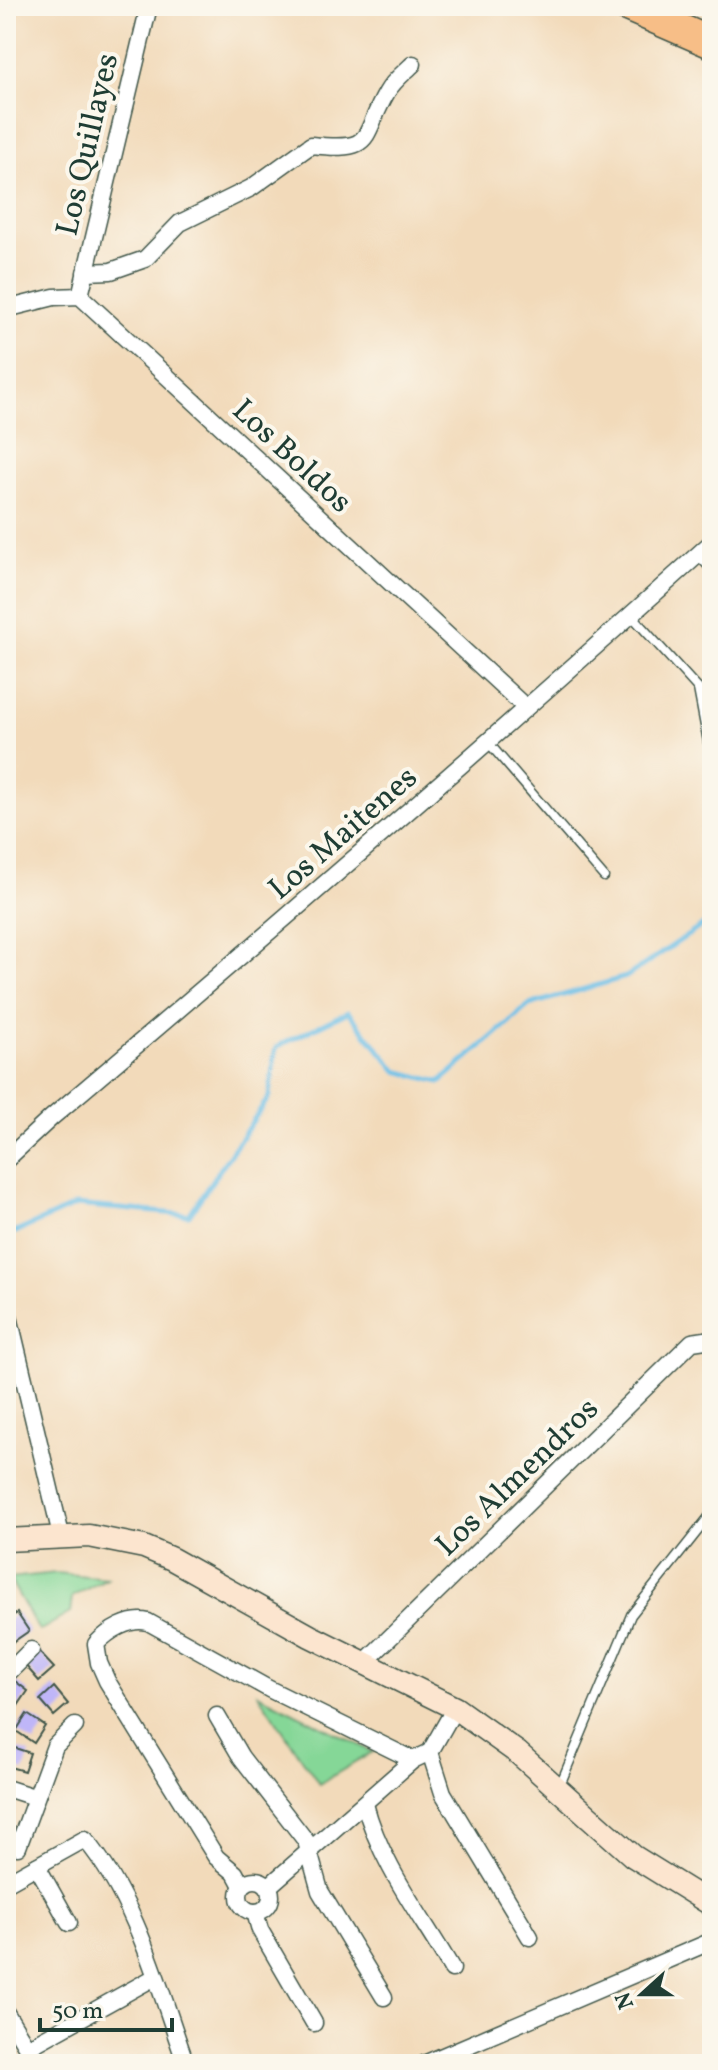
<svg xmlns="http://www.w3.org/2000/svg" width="718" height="2070" font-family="Vollkorn,serif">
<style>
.green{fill:#85d797;stroke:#528a66;stroke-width:2}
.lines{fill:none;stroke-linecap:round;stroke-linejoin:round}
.stream{stroke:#6abee6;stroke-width:5}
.building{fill:#bfb6f8}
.lane-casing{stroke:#3f5548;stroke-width:11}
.street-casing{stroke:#3f5548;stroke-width:19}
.secondary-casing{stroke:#3f5548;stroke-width:25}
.highway-casing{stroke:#3f5548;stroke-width:33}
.lane{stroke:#fff;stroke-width:8}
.street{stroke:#fff;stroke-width:16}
.secondary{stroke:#fce5cf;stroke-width:22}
.highway{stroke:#f7be87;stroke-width:30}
.labels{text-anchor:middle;stroke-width:8;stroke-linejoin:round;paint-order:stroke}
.street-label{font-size:32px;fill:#1f3d34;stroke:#fbf7ec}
</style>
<rect width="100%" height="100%" fill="#fbf7ec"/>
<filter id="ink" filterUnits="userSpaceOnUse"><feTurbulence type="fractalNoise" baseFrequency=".0125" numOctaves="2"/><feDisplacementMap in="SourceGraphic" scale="16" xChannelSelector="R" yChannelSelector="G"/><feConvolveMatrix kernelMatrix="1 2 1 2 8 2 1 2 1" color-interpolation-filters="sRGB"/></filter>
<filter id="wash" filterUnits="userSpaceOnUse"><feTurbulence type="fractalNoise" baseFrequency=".006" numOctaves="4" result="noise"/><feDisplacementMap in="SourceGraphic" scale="32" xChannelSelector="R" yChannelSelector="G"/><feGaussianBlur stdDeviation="1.8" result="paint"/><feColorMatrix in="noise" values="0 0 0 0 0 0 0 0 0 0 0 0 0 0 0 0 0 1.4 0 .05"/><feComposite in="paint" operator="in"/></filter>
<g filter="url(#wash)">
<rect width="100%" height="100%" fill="#f2daba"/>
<g class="green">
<path d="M56,1573l51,5 -35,19 -2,16 -31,18 -30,-53z"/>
<path d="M258,1694l115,58 -54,32z"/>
</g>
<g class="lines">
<path class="stream" d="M6,1230l10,2 60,-27 113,10 80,-118 7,-50 72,-35 49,59 43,11 89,-77 97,-28 86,-58"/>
</g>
<g id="blocks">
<g class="building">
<path d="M17,1613l12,18 -16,11 -7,-10v-11z"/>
<path d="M39,1652l15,16 -15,13 -14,-16z"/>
<path d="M11,1678l17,13 -11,16 -11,-8v-14z"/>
<path d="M54,1687l14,17 -14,12 -14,-16z"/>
<path d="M27,1714l18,12 -11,17 -18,-12z"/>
<path d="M9,1746l21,7 -6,18 -18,-5z"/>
</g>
</g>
</g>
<g filter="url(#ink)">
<use href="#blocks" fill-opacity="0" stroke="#3f5548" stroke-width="2"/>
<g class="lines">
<g class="lane-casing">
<g id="lane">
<path d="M711,181l1,1"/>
<path d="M698,555l14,15"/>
<path d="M631,615l81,89"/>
<path d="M698,689l14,74"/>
<path d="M487,741l117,136"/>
<path d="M560,1785l71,-170 81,-102"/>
</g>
</g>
<g class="street-casing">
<g id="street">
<path d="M85,272l26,-1 34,-12 35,-36 71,-35 60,-43c66,7 49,-7 76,-53 6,-11 18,-20 26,-28"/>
<path d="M80,296l69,-290"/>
<path d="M6,309l48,-12 26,-1 444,410"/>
<path d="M6,1160l45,-42c223,-189 444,-380 661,-576"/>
<path d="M6,1304l55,231"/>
<path d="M364,1663l328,-321 20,-3"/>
<path d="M6,1675l25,-25"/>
<path d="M217,1716l24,41 65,84 14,50 64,106"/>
<path d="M430,1752l13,41 87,144"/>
<path d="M6,1788l28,9"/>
<path d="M365,1804c15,59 57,113 87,165"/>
<path d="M18,1847l37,-101 20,-20"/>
<path d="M37,1866l32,57"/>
<circle cx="255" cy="1896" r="16"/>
<path d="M6,1883l79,-44c52,62 74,150 101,225"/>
<path d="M242,1886l-7,-13 -19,-16 -109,-176 -8,-18 -3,-19c12,-13 34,-27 52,-22l121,67 144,71"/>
<path d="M268,1887l145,-127 17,-8 25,-44"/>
<path d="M255,1912l5,18 54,93"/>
<path d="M6,2013l31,51"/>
<path d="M27,2048l128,-71"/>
<path d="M424,2064l288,-123"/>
</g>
</g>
<g class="secondary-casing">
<path id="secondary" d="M6,1540l83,-4 55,11 28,12 138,77 145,72 63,45 115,103 79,49"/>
</g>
<g class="highway-casing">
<path id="highway" d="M627,6l85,37"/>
</g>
<use href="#lane" class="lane"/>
<use href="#street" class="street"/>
<use href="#secondary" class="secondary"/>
<use href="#highway" class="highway"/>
</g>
</g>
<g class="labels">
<g class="street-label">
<text transform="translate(86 144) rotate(-77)" y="11">Los Quillayes</text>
<text transform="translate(293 455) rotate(43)" y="11">Los Boldos</text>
<text transform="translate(342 832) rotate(-41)" y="11">Los Maitenes</text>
<text transform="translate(516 1476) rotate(-44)" y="11">Los Almendros</text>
</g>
</g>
<rect width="718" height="2070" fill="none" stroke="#fbf7ec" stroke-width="32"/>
<g transform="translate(642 1994) rotate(249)" stroke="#fbf7ec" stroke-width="6" paint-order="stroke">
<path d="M0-6L14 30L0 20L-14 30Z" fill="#1f3d34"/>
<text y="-12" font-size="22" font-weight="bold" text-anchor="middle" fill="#1f3d34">N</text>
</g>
<path d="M40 2018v12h132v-12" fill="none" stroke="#1f3d34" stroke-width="4"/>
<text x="52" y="2018" font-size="24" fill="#1f3d34" stroke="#fbf7ec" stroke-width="6" paint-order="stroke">50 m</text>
</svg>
